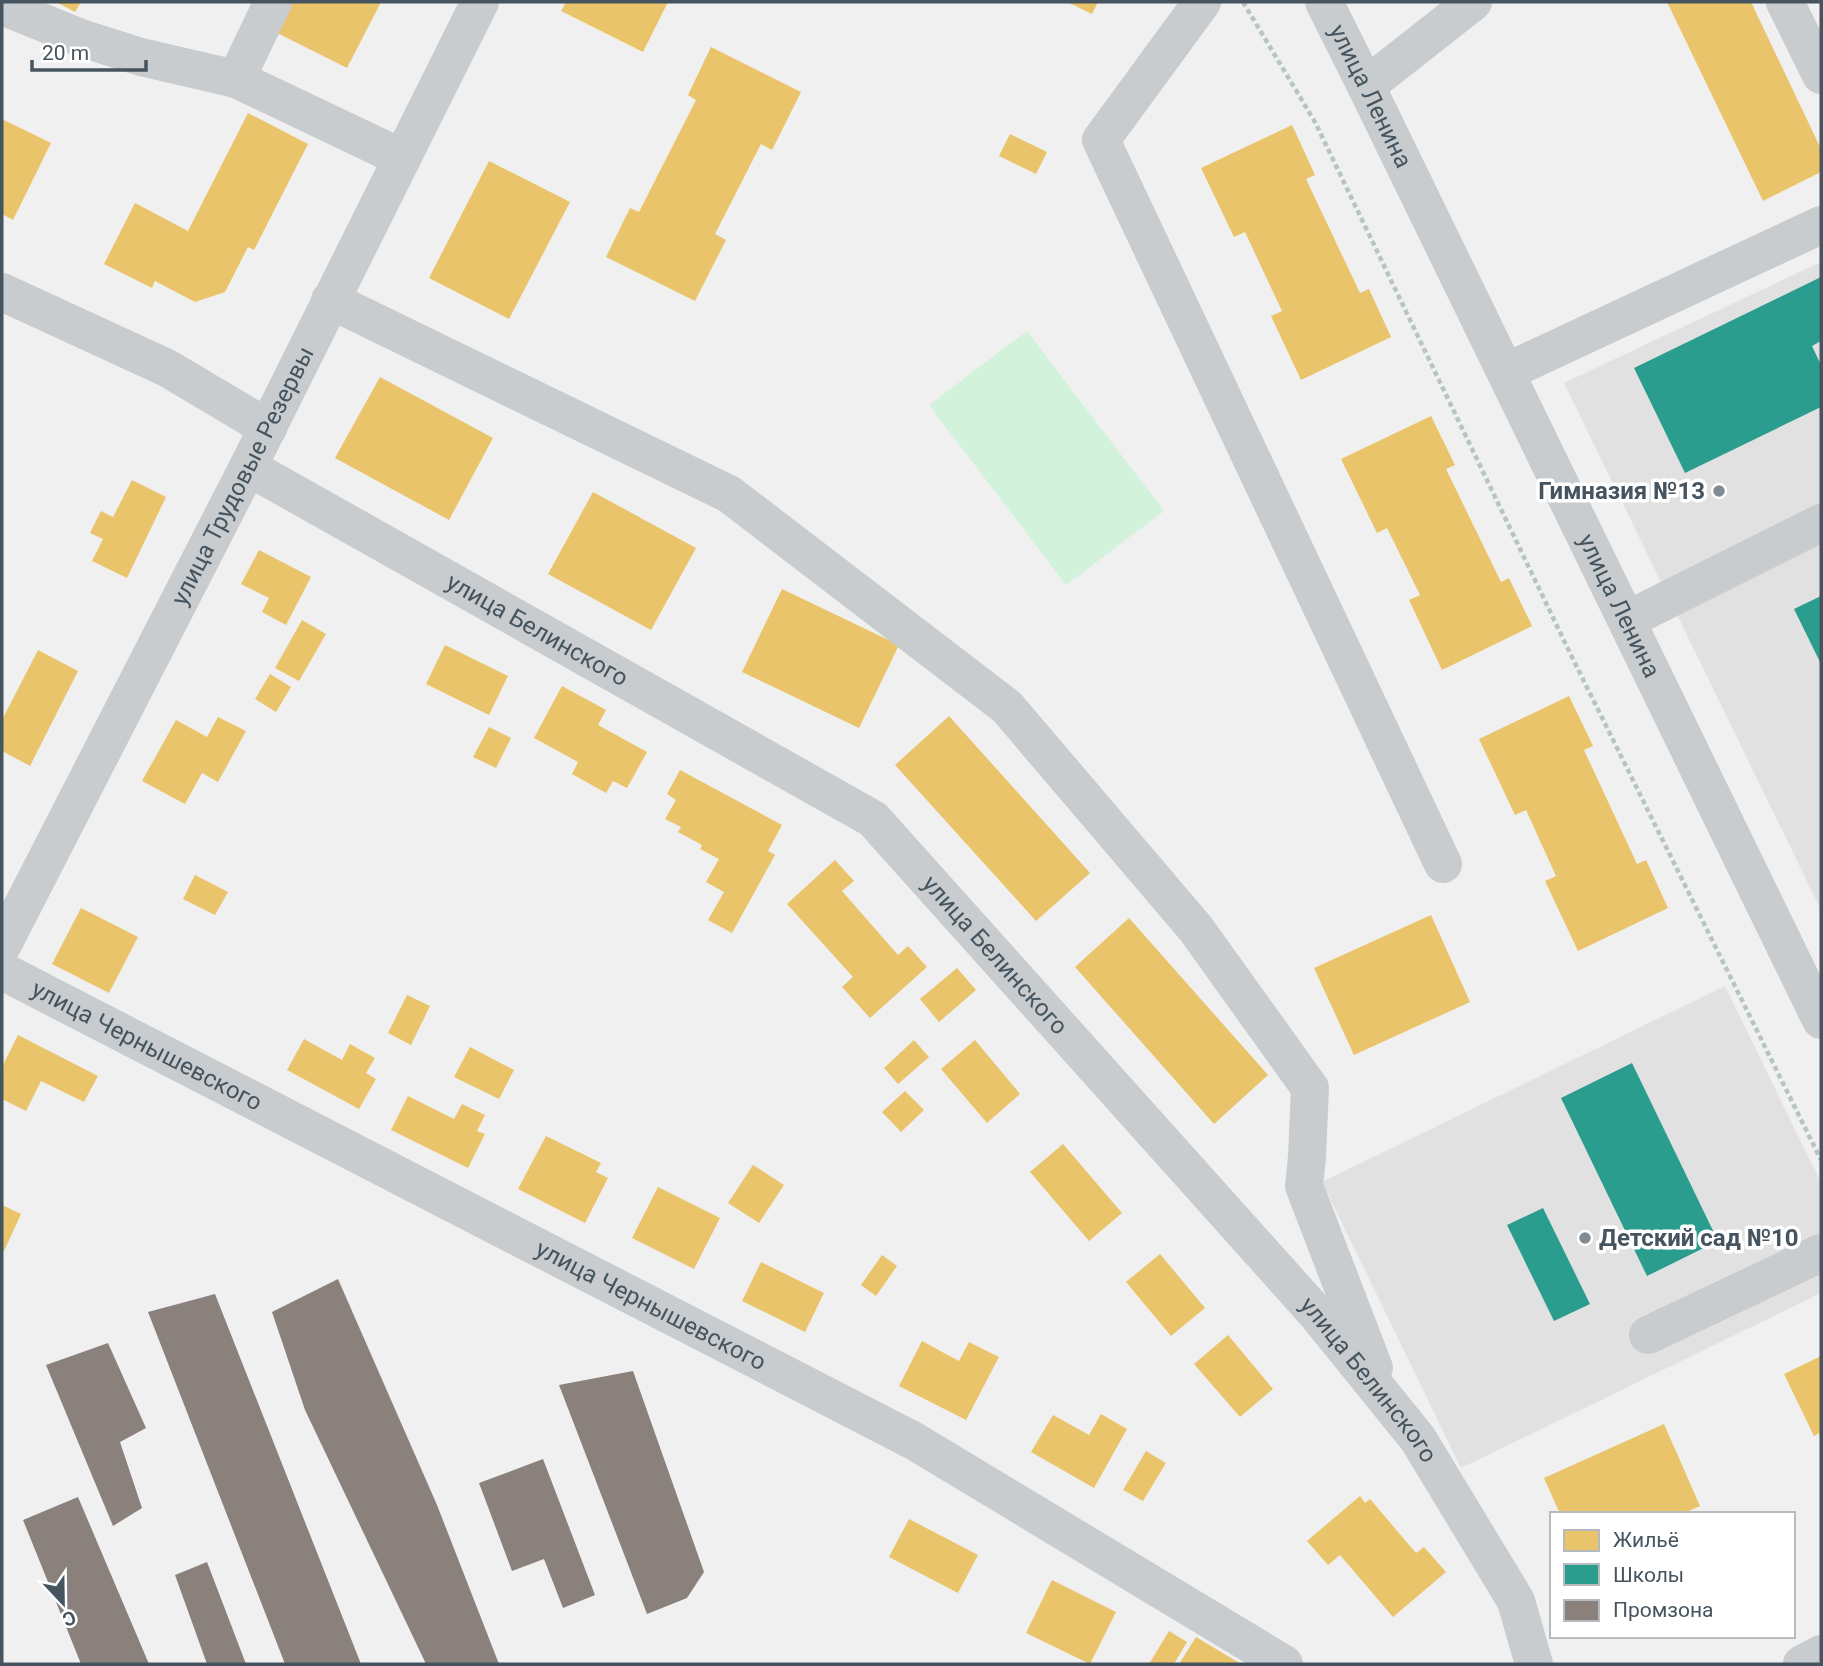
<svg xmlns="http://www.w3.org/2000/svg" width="1823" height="1666" font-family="Roboto,sans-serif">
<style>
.education{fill:#e2e1e2}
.green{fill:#d2f2dc}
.homes{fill:#e9c46a}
.schools{fill:#2a9d8f}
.industry{fill:#8a817c}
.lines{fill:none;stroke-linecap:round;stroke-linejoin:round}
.path{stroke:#b6c5bf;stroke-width:4.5;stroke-dasharray:5 3.5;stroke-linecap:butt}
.minor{stroke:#c8ccce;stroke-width:38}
.poi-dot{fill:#818b91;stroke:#fff;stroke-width:2.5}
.labels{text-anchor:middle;stroke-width:7;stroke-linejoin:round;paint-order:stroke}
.street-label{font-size:24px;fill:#45545e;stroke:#fff}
.poi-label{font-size:24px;font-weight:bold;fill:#45545e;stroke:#fff;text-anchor:end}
</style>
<rect width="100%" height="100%" fill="#f1f0f0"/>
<g class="education">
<path d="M1821,262v648l-257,-527z"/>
<path d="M1725,986l96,197v110l-360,175 -139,-286z"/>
</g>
<path class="green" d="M1027,331l137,180 -98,74 -137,-180z"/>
<g class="homes">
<path d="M56,2h25l-6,10z"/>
<path d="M290,2h91l-34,66 -72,-36z"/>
<path d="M566,2h102l-25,50 -82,-41z"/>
<path d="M1067,2h31l-6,12z"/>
<path d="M1667,2h84l70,147v23l-58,29z"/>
<path d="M711,47l90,45 -29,58 -11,-6 -46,90 11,6 -31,61 -89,-44 24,-49 9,4 57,-112 -8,-5z"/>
<path d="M248,113l60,31 -54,106 -6,-3 -23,45 -30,10 -40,-21 -3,7 -48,-24 31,-61 53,28z"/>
<path d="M2,119l49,24 -38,77 -11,-6z"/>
<path d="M1292,125l23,50 -9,4 54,114 9,-4 22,48 -90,43 -30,-64 11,-5 -37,-79 -11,5 -33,-69z"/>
<path d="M1010,134l37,18 -11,22 -37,-18z"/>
<path d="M489,161l81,41 -61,117 -80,-41z"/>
<path d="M380,377l113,61 -44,82 -114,-62z"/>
<path d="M1431,416l24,49 -9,4 55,113 8,-4 23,48 -90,44 -33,-70 11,-5 -33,-67 -10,5 -36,-74z"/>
<path d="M132,480l34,17 -39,81 -35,-17 11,-22 -13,-6 11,-22 12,6z"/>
<path d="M593,492l103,56 -45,82 -103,-56z"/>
<path d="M259,550l52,27 -25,48 -24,-13 7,-14 -28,-14z"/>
<path d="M782,589l117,56 -40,83 -117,-56z"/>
<path d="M302,620l24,14 -27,47 -24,-13z"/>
<path d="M445,645l63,31 -19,39 -63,-31z"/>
<path d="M38,650l40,21 -48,95 -28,-15v-31z"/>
<path d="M270,674l21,13 -15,25 -21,-13z"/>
<path d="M562,686l44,24 -8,15 49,27 -20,36 -14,-7 -7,12 -34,-19 6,-12 -44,-24z"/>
<path d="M1569,696l24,50 -9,4 53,114 9,-4 22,48 -90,43 -33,-70 11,-5 -30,-66 -11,5 -36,-76z"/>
<path d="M949,716l141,157 -54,48 -141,-156z"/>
<path d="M218,717l28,14 -28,51 -16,-9 -17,31 -43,-23 34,-61 31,17z"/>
<path d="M489,727l22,11 -15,30 -23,-11z"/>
<path d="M680,770l102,55 -14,26 7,4 -43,78 -24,-13 16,-28 -18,-10 13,-23 -19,-10 2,-4 -24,-13 3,-5 -16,-8 11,-19 -9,-6z"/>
<path d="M835,860l19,21 -12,10 56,64 10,-9 19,21 -57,51 -28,-31 11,-10 -66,-73z"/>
<path d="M195,875l33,17 -13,23 -32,-16z"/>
<path d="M81,908l57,29 -29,56 -57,-29z"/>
<path d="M1431,915l39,87 -116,53 -40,-87z"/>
<path d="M1129,918l139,157 -54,49 -139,-157z"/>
<path d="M957,968l19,22 -37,32 -19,-23z"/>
<path d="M407,995l23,11 -19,39 -23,-12z"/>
<path d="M18,1035l80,41 -14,26 -43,-21 -15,30 -24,-12v-32z"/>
<path d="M304,1039l38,21 8,-16 25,14 -9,15 10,6 -17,30 -72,-39z"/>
<path d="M914,1040l15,17 -31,27 -14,-16z"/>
<path d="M975,1040l45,54 -33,29 -46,-54z"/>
<path d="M470,1047l44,23 -15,29 -45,-22z"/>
<path d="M905,1091l19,19 -23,22 -19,-20z"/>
<path d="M408,1096l46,23 8,-15 23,11 -8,16 8,3 -17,34 -77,-38z"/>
<path d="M546,1136l55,27 -5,9 12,6 -23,45 -67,-34z"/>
<path d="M1063,1144l59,69 -33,28 -59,-69z"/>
<path d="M753,1165l31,20 -25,38 -31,-20z"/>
<path d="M658,1187l62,31 -26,51 -62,-31z"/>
<path d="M2,1205l19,9 -17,37 -2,-1z"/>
<path d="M1160,1254l45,54 -34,28 -45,-54z"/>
<path d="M882,1255l15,11 -21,30 -15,-11z"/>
<path d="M761,1262l63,31 -19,39 -63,-31z"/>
<path d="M1228,1335l45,54 -33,28 -46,-53z"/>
<path d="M922,1341l37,20 10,-19 30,15 -33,63 -67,-34z"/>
<path d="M1821,1356v76l-7,4 -30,-62z"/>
<path d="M1101,1414l26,15 -33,59 -63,-36 22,-37 36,20z"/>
<path d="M1664,1424l36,82 -18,8h-122l-16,-36z"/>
<path d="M1146,1451l20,12 -23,38 -20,-11z"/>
<path d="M1360,1496l5,7 5,-4 46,54 8,-6 22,25 -53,45 -53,-62 -12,10 -21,-24z"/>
<path d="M909,1519l69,36 -20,38 -69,-36z"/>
<path d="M1052,1580l64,32 -26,52 -64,-31z"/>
<path d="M1169,1631l18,11 -13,22h-25z"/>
<path d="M1196,1637l45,27h-62z"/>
</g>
<g class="schools">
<path d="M1821,277v64l-9,5 9,19v42l-136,66 -51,-105z"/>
<path d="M1821,596v68l-27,-55z"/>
<path d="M1632,1063l86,178 -71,35 -86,-178z"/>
<path d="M1543,1208l47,96 -36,17 -47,-96z"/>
</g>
<g class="industry">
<path d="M338,1279l99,226 62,159h-73l-121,-254 -33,-98z"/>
<path d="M215,1294l146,370h-76l-137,-352z"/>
<path d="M108,1343l38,85 -26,14 22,66 -29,18 -67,-161z"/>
<path d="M633,1371l71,201 -17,26 -40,16 -88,-229z"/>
<path d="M543,1459l52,136 -32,13 -19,-49 -32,12 -33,-88z"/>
<path d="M78,1497l71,167h-68l-58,-144z"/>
<path d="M207,1562l39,102h-39l-32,-89z"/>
</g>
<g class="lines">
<path class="path" d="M1243,2l72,120 255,531 251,507"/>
<g class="minor">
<path d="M1202,2l-101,138 342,724"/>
<path id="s1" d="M1324,2l42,84 455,934"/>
<path d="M1785,2l36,73"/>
<path d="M2,6l79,32 60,19 95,22 166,79"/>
<path d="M236,79l37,-77"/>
<path d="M1366,86l107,-84"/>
<path d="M2,292l165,76 101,60"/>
<path d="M330,300l399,194 278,213 189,222 114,159 -3,69 -3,29 70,182"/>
<path d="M1506,372l315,-147"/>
<path id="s2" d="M248,467l625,352 443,494 102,126 98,162 18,63"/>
<path d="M1627,620l194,-97"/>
<path id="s3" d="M2,946l246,-479 232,-465"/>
<path id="s4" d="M2,971l912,470 370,223"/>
<path d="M1648,1335l173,-82"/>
<path d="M1802,1664l19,-10"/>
</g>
</g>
<g class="poi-dot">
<circle cx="1719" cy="491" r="7"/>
<circle cx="1585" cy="1238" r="7"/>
</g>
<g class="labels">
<g class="street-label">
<text dy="8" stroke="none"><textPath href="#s1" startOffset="105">улица Ленина</textPath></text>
<text dy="8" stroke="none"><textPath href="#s3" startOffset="528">улица Трудовые Резервы</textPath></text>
<text dy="8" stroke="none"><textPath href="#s1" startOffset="672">улица Ленина</textPath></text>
<text dy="8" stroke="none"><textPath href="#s2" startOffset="332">улица Белинского</textPath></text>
<text dy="8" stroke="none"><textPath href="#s2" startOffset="900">улица Белинского</textPath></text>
<text dy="8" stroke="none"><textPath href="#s4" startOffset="163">улица Чернышевского</textPath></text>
<text dy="8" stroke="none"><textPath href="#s4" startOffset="730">улица Чернышевского</textPath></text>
<text dy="8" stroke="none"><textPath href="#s2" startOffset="1466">улица Белинского</textPath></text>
</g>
<g class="poi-label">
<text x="1705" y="499">Гимназия №13</text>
<text x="1599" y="1246" text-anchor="start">Детский сад №10</text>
</g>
</g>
<rect width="1823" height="1666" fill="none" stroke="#45545e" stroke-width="7"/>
<rect x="1550" y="1512" width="245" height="126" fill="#ffffff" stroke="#b5bbbf" stroke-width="2"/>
<rect x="1564" y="1530" width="35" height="21" fill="#e9c46a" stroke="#b5bbbf" stroke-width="2"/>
<text x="1613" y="1547" font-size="21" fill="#45545e">Жильё</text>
<rect x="1564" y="1564" width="35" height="21" fill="#2a9d8f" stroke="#b5bbbf" stroke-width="2"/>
<text x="1613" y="1582" font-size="21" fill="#45545e">Школы</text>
<rect x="1564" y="1600" width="35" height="21" fill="#8a817c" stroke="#b5bbbf" stroke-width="2"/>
<text x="1613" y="1617" font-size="21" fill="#45545e">Промзона</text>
<g transform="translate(63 1603) rotate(158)" stroke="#ffffff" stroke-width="5" paint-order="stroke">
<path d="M0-5L12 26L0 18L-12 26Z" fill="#45545e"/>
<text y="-10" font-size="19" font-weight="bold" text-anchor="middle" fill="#45545e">С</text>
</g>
<path d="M32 60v10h114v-10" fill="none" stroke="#45545e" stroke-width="3.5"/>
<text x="42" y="60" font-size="21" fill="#45545e" stroke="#ffffff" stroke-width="5" paint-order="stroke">20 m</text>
</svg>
